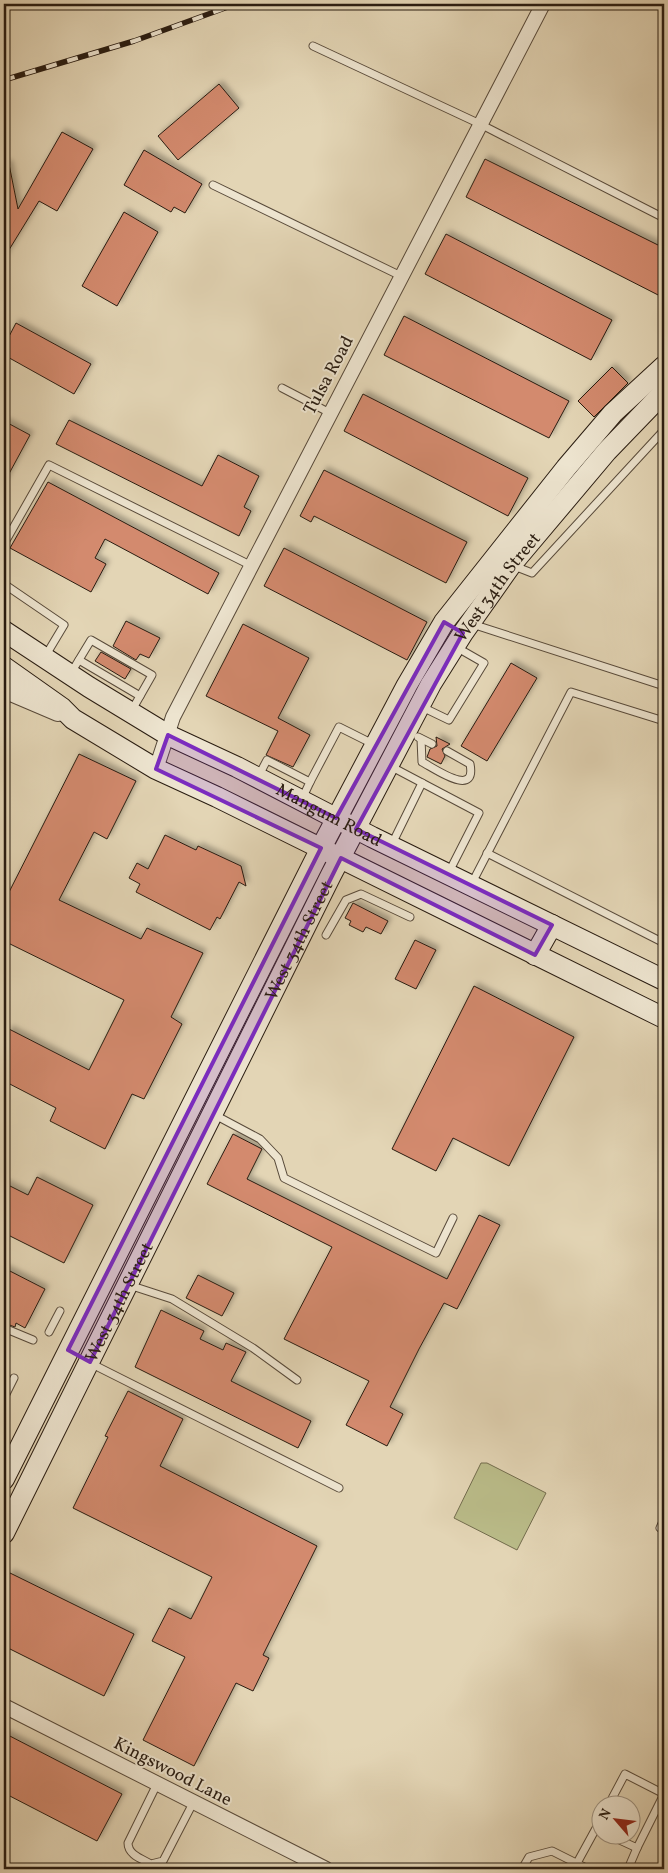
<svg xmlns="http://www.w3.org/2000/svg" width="668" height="1873" font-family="Vollkorn,serif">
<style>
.green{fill:#babc89;stroke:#726c4d}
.building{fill:#d38a6e;stroke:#291c11;filter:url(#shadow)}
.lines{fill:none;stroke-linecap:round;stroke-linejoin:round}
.service-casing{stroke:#584a3a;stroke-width:9}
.minor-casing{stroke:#584a3a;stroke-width:16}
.tertiary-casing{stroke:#584a3a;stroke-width:20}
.secondary-casing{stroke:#291c11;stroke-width:22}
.service{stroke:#ede4cf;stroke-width:7}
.minor{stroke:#ede4cf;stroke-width:14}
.tertiary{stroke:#ede4cf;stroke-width:18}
.secondary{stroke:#ede4cf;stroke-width:20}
.rail-casing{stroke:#291c11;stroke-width:5.5}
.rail{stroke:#ede4cf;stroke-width:4;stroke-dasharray:11;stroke-linecap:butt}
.marked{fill:#7b2cbf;fill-opacity:0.2;stroke:#7b2cbf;stroke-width:4;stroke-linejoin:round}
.labels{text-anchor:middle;stroke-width:4;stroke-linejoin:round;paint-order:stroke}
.street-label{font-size:18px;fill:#291c11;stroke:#ede4cf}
</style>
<defs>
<filter id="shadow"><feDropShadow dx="3.5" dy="-3.5" stdDeviation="2.5" flood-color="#0004"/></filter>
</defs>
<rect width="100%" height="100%" fill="#e3d5b5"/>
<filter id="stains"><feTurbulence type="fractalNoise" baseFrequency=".004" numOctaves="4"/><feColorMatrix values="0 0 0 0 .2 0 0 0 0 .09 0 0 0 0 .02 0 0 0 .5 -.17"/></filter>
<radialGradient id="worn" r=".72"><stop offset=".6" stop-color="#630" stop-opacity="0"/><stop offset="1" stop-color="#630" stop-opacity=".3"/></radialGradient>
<path class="green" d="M481,1463h6l59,30 -29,57 -63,-32z"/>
<g class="building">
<path d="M219,84l20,24 -61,52 -20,-24z"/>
<path d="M62,132l31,17 -36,62 -18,-10 -35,57v-94h5l9,45z"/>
<path d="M144,150l58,34 -17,29 -11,-6 -3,5 -47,-27z"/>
<path d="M485,159l179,89v50l-198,-101z"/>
<path d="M124,212l34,20 -41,74 -35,-20z"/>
<path d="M446,234l166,86 -21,40 -166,-86z"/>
<path d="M404,316l165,85 -20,37 -165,-83z"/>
<path d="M16,323l75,41 -17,30 -70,-39v-9z"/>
<path d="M612,367l16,16 -34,34 -16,-16z"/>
<path d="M363,394l165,84 -20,38 -164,-85z"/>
<path d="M69,420l133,66 16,-31 41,21 -15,31 7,4 -12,25 -183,-92z"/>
<path d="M4,421l26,14 -26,48z"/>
<path d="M324,470l143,72 -21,41 -132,-67 -3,6 -11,-6z"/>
<path d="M48,482l171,91 -11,21 -103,-55 -10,19 11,6 -15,28 -81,-44z"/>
<path d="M284,548l143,74 -20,38 -143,-74z"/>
<path d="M126,621l34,17 -11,20 -9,-4 -4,6 -23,-14z"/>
<path d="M243,624l66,34 -31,60 32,17 -17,32 -27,-12 12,-24 -72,-35z"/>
<path d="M101,652l30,17 -6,10 -30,-18z"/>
<path d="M511,663l26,15 -50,83 -26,-15z"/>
<path d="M436,737l14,7 -8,5 3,7 -4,8 -14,-7 3,-8 7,-3z"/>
<path d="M79,754l57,27 -29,58 -13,-7 -35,68 82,39 6,-11 56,25 -32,64 11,7 -38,75 -12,-5 -27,55 -55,-28 6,-13 -52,-27v-41l5,-11 80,41 35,-70 -120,-59v-39z"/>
<path d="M165,835l31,15 2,-4 43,20 5,20 -7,-4 -19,37 -3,-2 -7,13 -74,-38 4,-8 -11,-6 8,-15 11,6z"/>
<path d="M353,903l35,18 -7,13 -15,-7 -3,5 -14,-7 2,-4 -6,-3z"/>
<path d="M415,940l21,10 -20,39 -21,-10z"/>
<path d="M474,986l100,51 -65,129 -56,-28 -17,33 -44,-22z"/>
<path d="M233,1134l29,15 -15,30 200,100 32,-64 21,10 -43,84 -13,-6 -25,46 -29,58 13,7 -16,32 -41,-21 23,-44 -85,-42 48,-92 -125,-63z"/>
<path d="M37,1177l56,28 -29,58 -60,-30v-50l24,12z"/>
<path d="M4,1268l41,21 -20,39 -9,-5 -1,4 -11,-4z"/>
<path d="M198,1275l36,18 -12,23 -36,-18z"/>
<path d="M161,1310l43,21 -4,8 23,11 3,-7 20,9 -15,29 80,40 -13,27 -163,-81z"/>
<path d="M128,1391l55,28 -23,47 157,80 -54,109 6,3 -16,33 -17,-8 -42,83 -51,-26 42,-83 -33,-16 17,-33 22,11 21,-42 -139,-69 35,-71 -3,-1z"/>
<path d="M10,1573l124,61 -30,62 -100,-50v-61z"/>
<path d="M4,1733l118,61 -25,47 -93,-48z"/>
</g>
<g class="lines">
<g class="service-casing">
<g id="service">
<path d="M313,46l167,78 184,94"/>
<path d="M213,185l188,91"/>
<path d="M282,388l48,25"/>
<path d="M4,544l45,-79 203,101"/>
<path d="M514,566l18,7 132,-143"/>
<path d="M4,584l60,41 -18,30"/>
<path d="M472,624l192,62"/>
<path d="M79,660l61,36"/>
<path d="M71,673l20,-33 61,35 -20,35"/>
<path d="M422,707l27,13 35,-57 -28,-16"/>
<path d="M418,737l14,7"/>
<path d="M421,739l1,23c12,6 55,37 48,2l-23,-13"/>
<path d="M390,766l89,47 -30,59"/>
<path d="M258,777l9,-17 43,22 -8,17"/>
<path d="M310,782l29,-55 34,17"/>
<path d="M391,846l31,-63"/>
<path d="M487,853l177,90"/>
<path d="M472,883l99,-191 93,29"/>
<path d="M326,935l20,-35 15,-6 49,23"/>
<path d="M213,1114l47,25 18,19 6,20 152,75 17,-35"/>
<path d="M129,1285l43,14 81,49 44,32"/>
<path d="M4,1328l29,12"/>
<path d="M49,1332l11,-21"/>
<path d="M90,1363l249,125"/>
<path d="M4,1398l10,-20"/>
<path d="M664,1519l-4,9 4,3"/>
<path d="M157,1784l-29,59c0,12 14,16 23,21l12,-3 30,-58"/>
<path d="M608,1806l17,-32 39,20 -27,54 -26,-12"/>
<path d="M577,1863l23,-42"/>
<path d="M522,1869l7,-12 23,-6 36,18"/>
<path d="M628,1869l9,-21"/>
</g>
</g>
<g class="minor-casing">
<g id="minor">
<path d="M156,769l17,-52 370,-713"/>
<path d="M4,1706l322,163"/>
</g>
</g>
<g class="tertiary-casing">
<path id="tertiary" d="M4,689l54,23"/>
</g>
<g class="secondary-casing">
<g id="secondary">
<path id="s1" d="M4,631l85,56 79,48 69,32 135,70 292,143"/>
<path d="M4,667l58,41 11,11 83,50 61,28 447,221"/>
<path d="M535,955l17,-30"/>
<path d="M4,1479l317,-631 86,-163 37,-63 122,-154 47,-55 51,-47"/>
<path id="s2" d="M4,1533l327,-658 100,-191 32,-51 48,-68 96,-114 57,-59"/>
</g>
</g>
<use href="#service" class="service"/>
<use href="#minor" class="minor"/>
<use href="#tertiary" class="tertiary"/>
<use href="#secondary" class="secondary"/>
<g class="rail-casing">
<path id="rail" d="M4,80l130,-39 102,-37"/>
</g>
<use href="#rail" class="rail"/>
</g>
<path class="marked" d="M444,622l19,11 -107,196 196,96 -17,30 -194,-97 -251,504 -22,-12 253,-502 -165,-79 12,-34 168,83z"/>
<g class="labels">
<g class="street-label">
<text transform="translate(328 375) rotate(-62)" y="6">Tulsa Road</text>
<text dy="6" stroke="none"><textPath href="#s2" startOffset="1068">West 34th Street</textPath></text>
<text dy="6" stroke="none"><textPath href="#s1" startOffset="374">Mangum Road</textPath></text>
<text dy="6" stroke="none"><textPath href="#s2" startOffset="662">West 34th Street</textPath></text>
<text dy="6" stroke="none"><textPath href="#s2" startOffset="258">West 34th Street</textPath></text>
<text transform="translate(173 1771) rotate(27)" y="6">Kingswood Lane</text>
</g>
</g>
<rect width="668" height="1873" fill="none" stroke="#e3d5b5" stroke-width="20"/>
<rect x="5" y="5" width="658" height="1863" fill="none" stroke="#291c11" stroke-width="2.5"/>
<rect x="10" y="10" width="648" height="1853" fill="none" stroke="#291c11"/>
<g transform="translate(616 1820) rotate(298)"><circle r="24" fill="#ede4cf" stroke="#9f9483"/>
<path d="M0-4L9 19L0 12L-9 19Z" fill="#8f2418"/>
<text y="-8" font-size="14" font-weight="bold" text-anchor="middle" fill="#291c11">N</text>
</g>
<rect width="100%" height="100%" filter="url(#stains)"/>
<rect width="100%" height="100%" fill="url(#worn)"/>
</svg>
